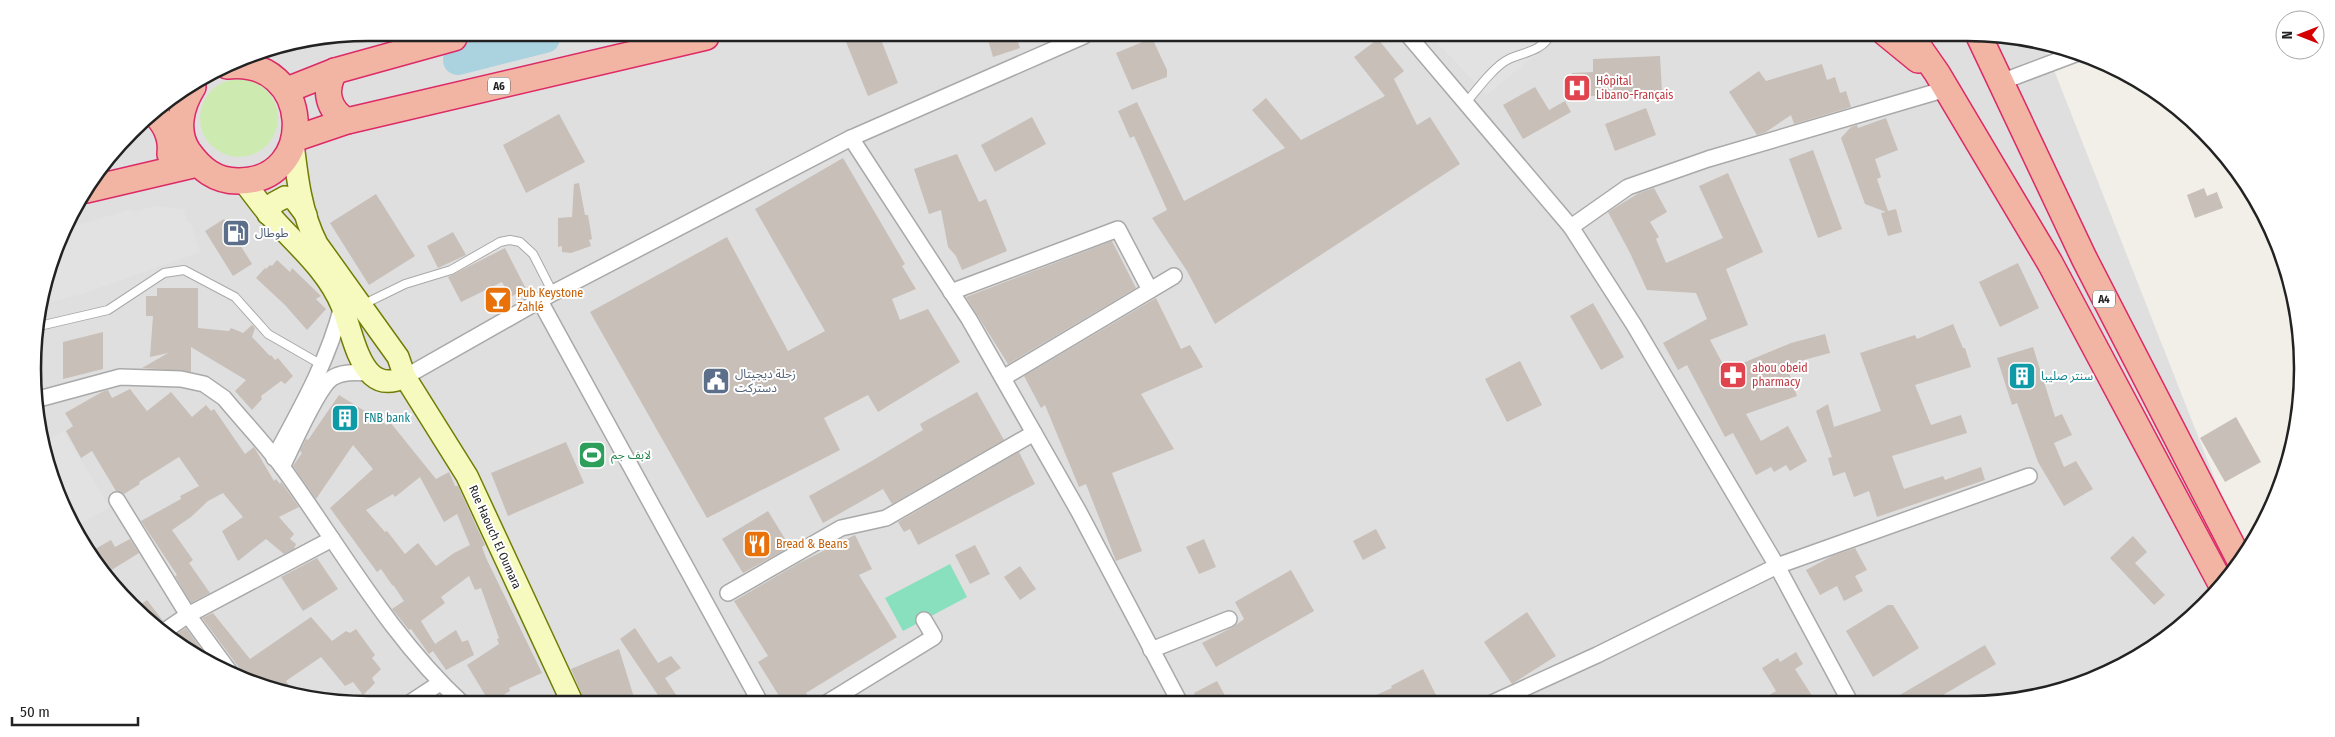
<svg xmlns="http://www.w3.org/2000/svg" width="2335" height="737" font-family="'Fira Sans Condensed','Noto Sans Arabic',sans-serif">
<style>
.residential{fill:#e0dfdf}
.grass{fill:#cdebb0}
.pitch{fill:#88e0be}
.parking{fill:#e2e2e2}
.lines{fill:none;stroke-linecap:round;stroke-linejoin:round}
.river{stroke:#aad3df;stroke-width:30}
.building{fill:#c7bfb8;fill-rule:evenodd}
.service-casing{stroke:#a9a9a9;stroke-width:10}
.minor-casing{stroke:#a9a9a9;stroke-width:18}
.secondary-casing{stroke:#707d05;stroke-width:24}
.trunk-casing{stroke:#dc2a67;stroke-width:28}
.service{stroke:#fff;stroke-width:8}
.minor{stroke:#fff;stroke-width:15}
.secondary{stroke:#f7fabf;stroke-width:21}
.trunk{stroke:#f2b4a3;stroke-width:25}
.labels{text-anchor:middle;stroke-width:4;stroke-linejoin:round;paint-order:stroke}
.shield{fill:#fff;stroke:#646464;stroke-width:1}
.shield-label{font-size:11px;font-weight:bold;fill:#222}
.health-label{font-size:12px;fill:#be3a42;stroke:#fff;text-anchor:start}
.service-label{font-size:12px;fill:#4e5e75;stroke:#fff;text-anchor:start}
.food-label{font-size:12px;fill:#c56008;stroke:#fff;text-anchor:start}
.culture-label{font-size:12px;fill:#0d838f;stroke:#fff;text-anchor:start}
.leisure-label{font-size:12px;fill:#27864d;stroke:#fff;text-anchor:start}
.street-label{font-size:12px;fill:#222;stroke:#fff}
.rim{fill:none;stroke:#222;stroke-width:2.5}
</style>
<rect width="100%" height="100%" fill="#f2efe9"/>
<path class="residential" d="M1966,33l66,6 11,3 201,511 -56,68 -73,49 -104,32 -1642,2 -66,-6 -63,-19 -58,-31 -51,-42 -42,-51 -45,-100 -11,-65 2,-65 32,-105 35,-56 45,-48 93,-58 63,-19z"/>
<circle class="grass" cx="239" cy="118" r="39"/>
<path class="pitch" d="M950,564l17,33 -64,34 -18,-33z"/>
<g class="parking">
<path d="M1557,34l-4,6 -66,55 -57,-60z"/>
<path d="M156,206l28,4 3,12 4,1 9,29 -118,42 -40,10 23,-75 67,-20 2,3z"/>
<path d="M63,431l47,76 -34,19 -32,-71 -2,-11z"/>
</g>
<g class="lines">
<path class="river" d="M458,60l87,-22"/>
</g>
<g class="building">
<path d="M987,36h29l4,12 -27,9z"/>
<path d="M844,37h36l18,46 -30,13z"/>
<path d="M1152,38l15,32v7l-35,13 -16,-37z"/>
<path d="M1378,39l26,32 -10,8 23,46 13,-8 30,47 -245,160 -28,-53 -35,-53 15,-8 -33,-74 -4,2 -12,-27 19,-9 47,99 101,-53 -33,-38 14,-12 35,42 84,-44 -31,-39z"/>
<path d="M1660,56l2,36 -89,5 -1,-24 21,-1v-13z"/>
<path d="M1822,64l5,16 8,-3 5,16 6,-2 5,16 -57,17 -3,-9 -25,17 -9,3 -28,-43 30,-21 7,10z"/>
<path d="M1535,87l14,23 16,-9 6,11 -48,27 -20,-34z"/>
<path d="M1646,108l10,27 -41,16 -10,-27z"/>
<path d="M559,114l26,48 -59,31 -23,-48z"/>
<path d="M1032,117l14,27 -51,28 -14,-27z"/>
<path d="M1886,118l12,32 -23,9 6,18 -4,2 11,32 8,-2 6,23 -14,4 -7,-23 5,-1 -21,-8 -24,-66 10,-11 6,-2 1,3z"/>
<path d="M1813,150l29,79 -24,9 -29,-79z"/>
<path d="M957,154l22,48 7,-3 21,52 -45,19 -6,-14 -8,-9 -7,-37 -12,4 -15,-45z"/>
<path d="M843,158l62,106 -3,2 14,23 -24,10 8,21 28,-11 32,53 -82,50 -10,-17 -44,23 16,32 -133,68 -117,-206 137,-75 61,114 37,-20 -70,-122z"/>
<path d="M1728,173l35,79 -37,17 22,56 -38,15 16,30 65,-27 34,-9 5,19 -41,11 1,2 -3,1 10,29 -51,18 15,27 27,-15 19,35 -17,10 -4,-6 -12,7 -3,-5 -15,8 -23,-42 -8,4 -38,-72 -9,5 -15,-27 44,-24 -11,-26 -49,-3 -17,-37 -22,-41 31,-19 15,-5 13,24 -17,10 9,15 -3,2 10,24 57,-25 -24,-52z"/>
<path d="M579,183l6,32h3l4,24 -3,1 2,6 -20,7 -9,-1v-6l-4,1v-29l14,-1 2,-33z"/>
<path d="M2204,188l3,8 10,-4 6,16 -28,10 -8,-23z"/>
<path d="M376,194l39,62 -46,29 -39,-62z"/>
<path d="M224,219l28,45 -19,12 -28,-45z"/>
<path d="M453,232l13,23 -28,13 -11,-22z"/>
<path d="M1112,241l24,47 -128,76 -42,-67z"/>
<path d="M505,248l21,41 -16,8 -8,-15 -41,20 -13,-25z"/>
<path d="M277,260l13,12 2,-4 29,28 -5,3 10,10 -19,21 -22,-25 -29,-27 9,-10 1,1 4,-4 2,1z"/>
<path d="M2018,263l21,45 -39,19 -21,-45z"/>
<path d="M157,288h41v40l31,3 2,-3 12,5 9,-8 3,3 -3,9 18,19 1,-1 4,5 3,-2 15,18 -8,8 -4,-3 -20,15 1,3 -10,11 -17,-19 11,-11 -55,-33v25l-49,-4 26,-15 -18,4 3,-41h-7v-20h11z"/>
<path d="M1156,298l25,51 9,-4 13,22 -62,27 33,55 -62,24 30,78 -26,10 -30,-77 -7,3 -34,-82 -4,3 -17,-32z"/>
<path d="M1593,303l31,54 -23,13 -31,-54z"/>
<path d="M1953,324l10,24h2l6,19 -56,18 16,40 30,-10 6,18 -75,23 12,33 39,-13 2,4 36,-13 4,13 -108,37 -8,-26 -15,6 -9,-25 -12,4 -5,-18 4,-1 -16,-46 12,-7 6,23 47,-16 -21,-58 55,-18 2,4z"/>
<path d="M103,332v37l-40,10v-37z"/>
<path d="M2033,347l22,70 7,-3 10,21 -18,8 10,24 12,-6 17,28 -29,17 -26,-44 -21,-59 -5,2 -15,-47z"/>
<path d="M1520,361l22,44 -35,17 -22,-43z"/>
<path d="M130,389l17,22 24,-19 21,25 14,-12 5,6 3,-2 31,45 9,-7 20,34 2,-2 4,5 1,-2 18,25 -20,10 15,17 -4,5 6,5 -2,5 -10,5 -18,-15 -28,22 -16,-30 21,-14 -20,-24 -15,8 -17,16 -19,13 21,30 -4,3 21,30 -19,10 -16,-27 2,-1 -36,-54 40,-22 -1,-3 19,-10 -20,-29 -40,25 1,2 -16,10 -8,-3 -24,-40 -11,7 -15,-27 7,-5 -8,-13 37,-21 6,-2 4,8z"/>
<path d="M977,392l27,48 -112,64 -9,-15 -60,34 -14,-27 61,-34 53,-32 -3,-6z"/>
<path d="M339,395l48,30 3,-3 46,57 13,-7 6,14h3l27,59 -3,2 4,11 56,115 -33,15 1,3 -20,12 -23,-38 32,-21 -2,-5 2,-1 -18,-50 -6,2 -6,-14 -28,21 4,6 -24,18 14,23 21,-14 6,12 6,-2 6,15 -28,15 -13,-19 -4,3 -18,-25 -2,1 -12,-15 -5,-6 12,-8 -10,-15 -2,-1 -11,-16 -4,3 -47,-64 43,-39 -20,-24 -37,54 -23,-33 9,-13 -2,-2 6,-12 2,1zM420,477l24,45 13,-8 13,31 -16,8 -18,13 -18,-23 -13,11 -18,-23 -2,1 -19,-22 27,-16 2,3z"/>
<path d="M2236,417l25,45 -36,20 -25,-44z"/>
<path d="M566,442l18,41 -76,33 -17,-43z"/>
<path d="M1019,452l16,32 -117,61 -8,-16 -6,3 -6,-10z"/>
<path d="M768,511l22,36 -47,26 -21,-34z"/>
<path d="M1376,529l10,19 -23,12 -10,-19z"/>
<path d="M855,535l17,34 -13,6 38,62 -91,56 4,6 -9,5h-17l-26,-42 10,-6 -34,-55 65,-38z"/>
<path d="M2133,536l14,16 -12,11 30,32 -11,10 -44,-47z"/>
<path d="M130,539l9,14 -34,21 -17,-21 23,-13 4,7z"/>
<path d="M1204,539l12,28 -17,7 -13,-27z"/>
<path d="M975,545l15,29 -20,10 -15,-29z"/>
<path d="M1855,548l12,22 -12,6 8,15 -19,10 -7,-15 -17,9 -14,-25 26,-14z"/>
<path d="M317,558l21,31 -35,22 -22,-34z"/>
<path d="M1020,566l16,23 -16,11 -16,-23z"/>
<path d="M1291,570l23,41 -98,56 -14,-24 31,-16 11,-8 -9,-17z"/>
<path d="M147,600l16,21 -7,5 -22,-17z"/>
<path d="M1888,605h5l26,43 -46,29 -27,-46z"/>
<path d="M1527,612l29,44 -44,28 -28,-42z"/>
<path d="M213,613l37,46 61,-42 21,24 14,-10 4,2 6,-4 19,26 -3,3 9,11 -9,9 3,5 -12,12 -10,-13 -8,4 -24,-29 -35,24 10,15 -56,-17v-10l-38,-51z"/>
<path d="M186,628l26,36 -30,-16 -12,-10z"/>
<path d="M635,628l23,35 13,-7 10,12 -16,10 17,26h-18l-44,-65z"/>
<path d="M1985,645l11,19 -65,38h-43z"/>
<path d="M619,649l17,55h-50l-15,-35z"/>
<path d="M1796,652l7,12 -8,5 21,33h-58l18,-11 -14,-23 16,-10 2,4z"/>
<path d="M1423,669l17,34h-82l34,-15 -1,-2z"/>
<path d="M1217,681l12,22h-30l-5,-10z"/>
</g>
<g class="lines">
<g class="service-casing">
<g id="service">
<path d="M1465,104c11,-13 29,-38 44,-45 13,-6 36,-9 41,-25"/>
<path d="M362,305l43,-21 46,-14 49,-28 10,-2 10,2 13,12 20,39"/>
<path d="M35,327l73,-17 56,-37 20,-3 51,27 33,37 54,31"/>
</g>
</g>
<g class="minor-casing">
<g id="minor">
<path d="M1408,35l163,192 63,98 143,241 73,136"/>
<path d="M2001,82l77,-29"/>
<path d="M851,138l118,181 110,193 101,191"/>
<path d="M1571,227l57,-40 80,-28 238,-70"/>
<path d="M951,292l167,-63 32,61"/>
<path d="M540,301l221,403"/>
<path d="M405,377l148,-84 298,-155 233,-102"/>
<path d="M1003,378l171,-102"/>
<path d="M35,400l85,-23 61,2 23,5 20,14c20,24 41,46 59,70 58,80 107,169 180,236"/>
<path d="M274,458c27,-50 54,-97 68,-152"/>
<path d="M282,467c10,-19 35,-79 50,-89 12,-7 27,-6 39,-4"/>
<path d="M117,500l71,115 44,60"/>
<path d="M728,593l113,-65 45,-10 148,-85"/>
<path d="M163,632l25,-17 144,-76"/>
<path d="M1151,650l78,-31"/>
<path d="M1492,703l105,-48 180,-89 252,-90"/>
<path d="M408,704l32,-21"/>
<path d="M825,704l109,-67 -10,-17"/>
</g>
</g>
<g class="secondary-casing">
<g id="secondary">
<path d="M293,143c4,34 8,70 24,101l81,113 7,20 62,99 106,228"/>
<path d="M243,181c9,11 17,23 26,33 25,29 58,55 73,92 8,20 14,55 30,69 10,9 22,7 33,2"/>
<path d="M268,214l6,-11 11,-6 9,2 12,16"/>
</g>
</g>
<g class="trunk-casing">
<g id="trunk">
<path d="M1885,33l33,27"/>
<path d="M1909,33l28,40 113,190 170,319"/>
<path d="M1978,34l106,224 155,301"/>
<path d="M335,71c-12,19 -7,39 12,50"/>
<path d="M193,87c-12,19 -18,44 -5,64 13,18 27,30 50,30 81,1 75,-125 -11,-115"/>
<path d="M287,90l48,-19 119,-33"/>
<path d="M153,112c12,11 19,26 17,42"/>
<path d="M294,139l53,-18 359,-84"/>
<path d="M86,190l111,-26"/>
</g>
</g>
<use href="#service" class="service"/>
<use href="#minor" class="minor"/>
<use href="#secondary" class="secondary"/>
<use href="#trunk" class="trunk"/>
</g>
<defs>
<g id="hospital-square" transform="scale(1.4375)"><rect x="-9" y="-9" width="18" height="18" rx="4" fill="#e0444e" stroke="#fff"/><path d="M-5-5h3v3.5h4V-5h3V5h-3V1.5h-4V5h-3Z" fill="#fff"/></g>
<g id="fuel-square" transform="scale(1.4375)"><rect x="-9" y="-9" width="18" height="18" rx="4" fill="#5c6f8a" stroke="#fff"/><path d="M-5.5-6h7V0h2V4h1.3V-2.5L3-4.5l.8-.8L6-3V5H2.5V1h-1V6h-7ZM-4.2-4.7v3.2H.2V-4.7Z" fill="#fff"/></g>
<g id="bar-square" transform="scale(1.4375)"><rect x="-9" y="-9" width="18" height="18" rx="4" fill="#e8710a" stroke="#fff"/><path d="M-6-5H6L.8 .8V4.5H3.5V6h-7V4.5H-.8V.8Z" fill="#fff"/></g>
<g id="pharmacy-square" transform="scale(1.4375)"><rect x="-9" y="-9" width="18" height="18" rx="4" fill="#e0444e" stroke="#fff"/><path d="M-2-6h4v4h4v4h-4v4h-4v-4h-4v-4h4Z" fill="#fff"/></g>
<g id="building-square" transform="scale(1.4375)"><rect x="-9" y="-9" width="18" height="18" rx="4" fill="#0f9aa8" stroke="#fff"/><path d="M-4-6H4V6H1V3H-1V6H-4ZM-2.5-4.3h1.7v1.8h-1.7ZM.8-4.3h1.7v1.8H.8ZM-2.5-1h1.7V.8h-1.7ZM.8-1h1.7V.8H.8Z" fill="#fff"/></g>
<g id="civic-square" transform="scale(1.4375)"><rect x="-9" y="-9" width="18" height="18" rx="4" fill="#5c6f8a" stroke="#fff"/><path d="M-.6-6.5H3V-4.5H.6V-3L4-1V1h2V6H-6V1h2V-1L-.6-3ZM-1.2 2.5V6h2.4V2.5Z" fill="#fff"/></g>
<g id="stadium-square" transform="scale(1.4375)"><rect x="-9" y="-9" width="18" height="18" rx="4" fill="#2e9e5b" stroke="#fff"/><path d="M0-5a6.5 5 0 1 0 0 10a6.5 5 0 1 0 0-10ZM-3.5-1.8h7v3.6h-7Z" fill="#fff"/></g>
<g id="restaurant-square" transform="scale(1.4375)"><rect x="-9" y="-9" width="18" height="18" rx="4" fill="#e8710a" stroke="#fff"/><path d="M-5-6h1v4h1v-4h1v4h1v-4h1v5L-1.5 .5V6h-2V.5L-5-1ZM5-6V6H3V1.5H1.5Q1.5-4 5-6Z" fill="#fff"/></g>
</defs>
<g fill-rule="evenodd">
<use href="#hospital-square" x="1577" y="88"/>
<use href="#fuel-square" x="236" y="233"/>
<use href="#bar-square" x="498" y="300"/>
<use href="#pharmacy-square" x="1733" y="375"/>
<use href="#building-square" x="2022" y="376"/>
<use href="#civic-square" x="716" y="381"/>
<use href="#building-square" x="345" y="418"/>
<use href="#stadium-square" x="592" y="455"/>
<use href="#restaurant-square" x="757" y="544"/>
</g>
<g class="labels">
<g class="shield">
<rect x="488" y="77.5" width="22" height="17" rx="4"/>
<rect x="2093" y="290.5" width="22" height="17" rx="4"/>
</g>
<g class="shield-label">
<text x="499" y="90">A6</text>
<text x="2104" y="303">A4</text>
</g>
<g class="health-label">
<text x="1596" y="85">Hôpital<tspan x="1596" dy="14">Libano-Français</tspan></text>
<text x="1752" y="372">abou obeid<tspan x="1752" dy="14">pharmacy</tspan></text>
</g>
<g class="service-label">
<text x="255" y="237">طوطال</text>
<text x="735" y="378">زحلة ديجيتال<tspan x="735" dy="14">دستركت</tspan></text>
</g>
<g class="food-label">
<text x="517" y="297">Pub Keystone<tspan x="517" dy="14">Zahlé</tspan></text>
<text x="776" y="548">Bread &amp; Beans</text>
</g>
<g class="culture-label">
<text x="2041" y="380">سنتر صليبا</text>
<text x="364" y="422">FNB bank</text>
</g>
<g class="leisure-label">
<text x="611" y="459">لابف جم</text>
</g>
<g class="street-label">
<text transform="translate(495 537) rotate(66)" y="4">Rue Haouch El Oumara</text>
</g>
</g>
<path d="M0 0H2335V737H0ZM368 41H1967A327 327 0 0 1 2294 368V369A327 327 0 0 1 1967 696H368A327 327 0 0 1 41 369V368A327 327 0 0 1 368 41Z" fill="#fff" fill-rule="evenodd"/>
<path class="rim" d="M368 41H1967A327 327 0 0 1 2294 368V369A327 327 0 0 1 1967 696H368A327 327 0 0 1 41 369V368A327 327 0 0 1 368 41Z"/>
<g transform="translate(2300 35) rotate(270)"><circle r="24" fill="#ffffff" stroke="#a7a7a7"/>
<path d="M0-4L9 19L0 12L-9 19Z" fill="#d40000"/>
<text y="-8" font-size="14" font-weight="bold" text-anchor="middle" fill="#222222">N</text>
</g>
<path d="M12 717v8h126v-8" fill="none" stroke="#222222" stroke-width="2.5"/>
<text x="20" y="717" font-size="15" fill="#222222" stroke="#ffffff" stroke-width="4" paint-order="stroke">50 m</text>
</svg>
